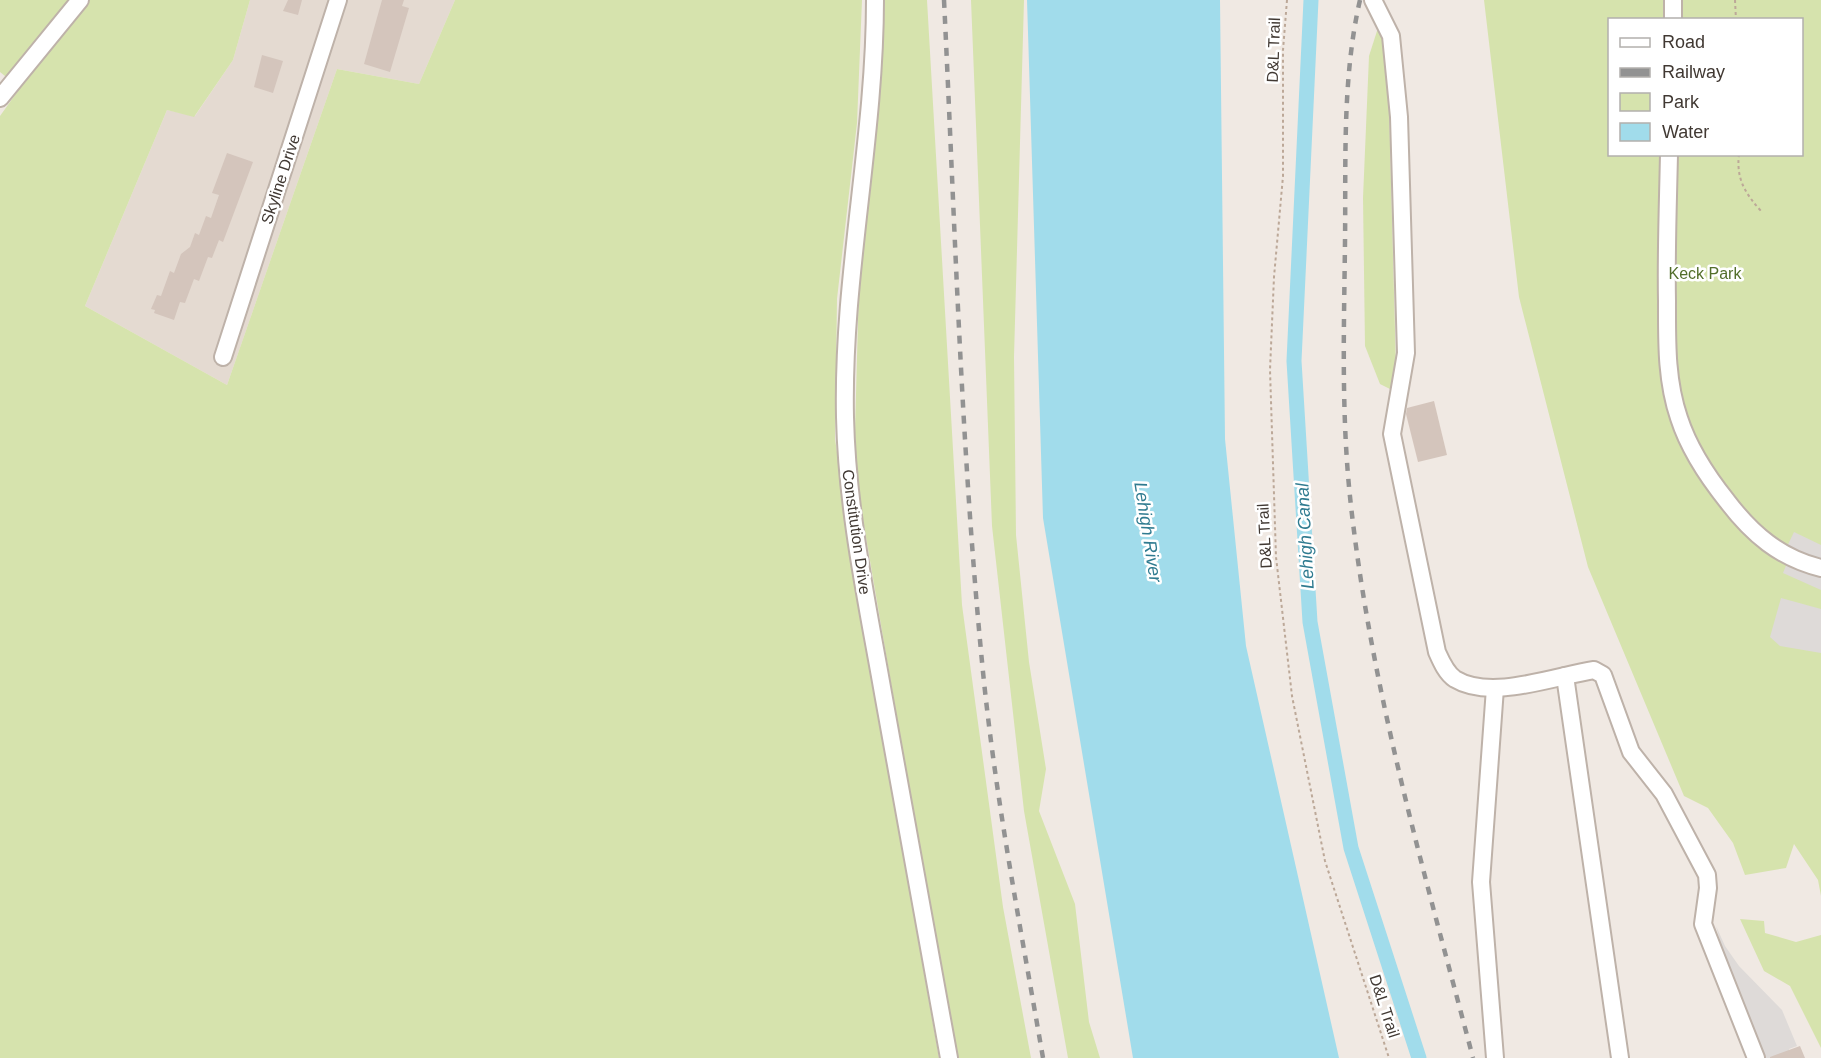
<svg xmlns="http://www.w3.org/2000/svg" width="1821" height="1058" font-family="Helvetica,sans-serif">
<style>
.residential{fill:#e4dad1}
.green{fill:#d6e3ad;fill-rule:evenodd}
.parking{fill:#dedad8}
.water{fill:#a1dceb}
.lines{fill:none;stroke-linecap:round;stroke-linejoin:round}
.canal{stroke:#a1dceb;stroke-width:15}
.building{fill:#d4c5bc}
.minor-casing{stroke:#beb2a9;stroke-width:20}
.path{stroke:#bca898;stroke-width:2;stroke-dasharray:3 3;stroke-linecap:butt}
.minor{stroke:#fff;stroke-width:16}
.rail{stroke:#929292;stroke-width:4.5;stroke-dasharray:8 8;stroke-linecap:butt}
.labels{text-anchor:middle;stroke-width:5;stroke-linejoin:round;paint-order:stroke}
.street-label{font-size:16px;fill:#413933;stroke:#fff}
.park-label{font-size:16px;fill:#536f2b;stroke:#fff}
.water-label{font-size:18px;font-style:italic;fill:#2f7b90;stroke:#fff}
</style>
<rect width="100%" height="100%" fill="#f0e9e3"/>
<path class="residential" d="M250,0h205l-36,84 -82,-15 -110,316 -142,-79 82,-196 28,6 38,-56z"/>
<g class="green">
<path d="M0,0h250l-17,60 -39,57 -27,-7 -82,196 142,79 110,-316 82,15 36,-84h407l-5,123 -20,176 -2,140 31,205 73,414h-939v-942l20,-28 -20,-16z"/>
<path d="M881,0h46l35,605 41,302 28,151h-76l-101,-591 5,-183 14,-126z"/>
<path d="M971,0h53l-10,357 2,178 13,127 17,107 -7,42 36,93 14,118 11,36h-32l-44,-247 -32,-285z"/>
<path d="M1484,0h337v896l-3,-16 -24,-36 -8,24 -41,7 -12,-32 -25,-35 -24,-12 -96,-229 -69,-270zM1610,20h192v134h-192z"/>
<path d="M1381,30l3,4 4,36 8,297 -3,19 -3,3 -10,-5 -15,-38 -2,-148 6,-142 8,-25z"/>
<path d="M1740,919l24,2 1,12 31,9 25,-7v113l-31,-62 -26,-15z"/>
</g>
<g class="parking">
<path d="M1794,532l27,13v45l-38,-17 4,-10 -6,-4z"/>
<path d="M1781,598l40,11v44l-41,-7 -10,-9z"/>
<path d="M1716,926l9,20 14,20 43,44 15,36 -8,3 3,9h-30l-37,-97z"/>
</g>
<path class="water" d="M1027,0h193l5,439 21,207 93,412h-206l-90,-540z"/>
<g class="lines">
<path class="canal" d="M1311,0l-17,361 16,261 41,226 68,210"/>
</g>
<g class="building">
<path d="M288,0h14l-4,15 -15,-4z"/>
<path d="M382,0h22l-2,6 7,2 -19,64 -26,-8z"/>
<path d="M262,55l21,6 -10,32 -19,-6z"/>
<path d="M227,153l26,9 -30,80 -4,-2 -7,18 -4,-1 -9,24 -5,-2 -9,24 -5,-1 -6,18 -20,-7 1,-3 -4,-1 6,-14 4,1 9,-25 4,2 7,-19 9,-7 5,-14 4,2 7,-19 5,2 8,-23 -7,-2z"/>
<path d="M1434,401l13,54 -29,7 -12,-48 1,-6z"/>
<path d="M1800,1046l5,12h-35v-1z"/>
</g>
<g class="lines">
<g class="minor-casing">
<g id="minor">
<path d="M875,0c0,140 -33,277 -30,417 2,93 22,185 38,276 22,122 44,243 66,365"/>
<path d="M1373,0l18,36 8,81 7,236 -14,81 45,218c4,9 9,21 18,27 36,22 100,-3 139,-9l9,5 28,77 33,42 43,81 1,13 -5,36 53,134"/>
<path d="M1673,20v-20"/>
<path d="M0,98l80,-98"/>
<path d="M1669,154c-1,49 -3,98 -2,147 0,40 -1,79 12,117 10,31 28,58 48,83 25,33 53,57 94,67"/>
<path d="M223,357l115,-357"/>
<path d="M1565,676l55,382"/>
<path d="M1495,1058l-14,-176 14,-194"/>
</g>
</g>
<g class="path">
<path d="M1287,0l-4,50v126l-9,101 -4,93 6,187 16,139 33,165 64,197"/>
<path d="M1735,0l1,20"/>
<path d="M1739,154c-3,25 6,39 22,57"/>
</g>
<use href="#minor" class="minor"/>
<g class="rail">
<path d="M944,0c11,224 17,449 39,672 13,130 38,258 60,386"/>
<path d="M1360,0c-18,78 -14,162 -15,242 -1,88 -4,176 6,264 21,188 74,369 122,552"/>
</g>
</g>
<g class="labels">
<g class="street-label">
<text transform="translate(1273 50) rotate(-88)" y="6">D&amp;L Trail</text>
<text transform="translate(280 179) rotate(-72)" y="6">Skyline Drive</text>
<text transform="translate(857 532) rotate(82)" y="6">Constitution Drive</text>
<text transform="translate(1264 536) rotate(-93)" y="6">D&amp;L Trail</text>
<text transform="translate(1385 1006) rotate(72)" y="6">D&amp;L Trail</text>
</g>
<g class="park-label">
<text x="1705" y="279">Keck Park</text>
</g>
<g class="water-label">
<text transform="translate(1148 532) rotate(81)" y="6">Lehigh River</text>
<text transform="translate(1305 536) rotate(-93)" y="6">Lehigh Canal</text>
</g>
</g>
<rect x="1608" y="18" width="195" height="138" fill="#ffffff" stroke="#b3b0ad" stroke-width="1.5"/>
<rect x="1620" y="38" width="30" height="9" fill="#ffffff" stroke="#b3b0ad" stroke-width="1.5"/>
<text x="1662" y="48" font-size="18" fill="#413933">Road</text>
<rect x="1620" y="68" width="30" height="9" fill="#929292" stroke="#b3b0ad" stroke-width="1.5"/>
<text x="1662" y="78" font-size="18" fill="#413933">Railway</text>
<rect x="1620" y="93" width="30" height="18" fill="#d6e3ad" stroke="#b3b0ad" stroke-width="1.5"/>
<text x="1662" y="108" font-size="18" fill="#413933">Park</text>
<rect x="1620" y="123" width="30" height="18" fill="#a1dceb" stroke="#b3b0ad" stroke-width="1.5"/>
<text x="1662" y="138" font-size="18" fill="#413933">Water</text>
</svg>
